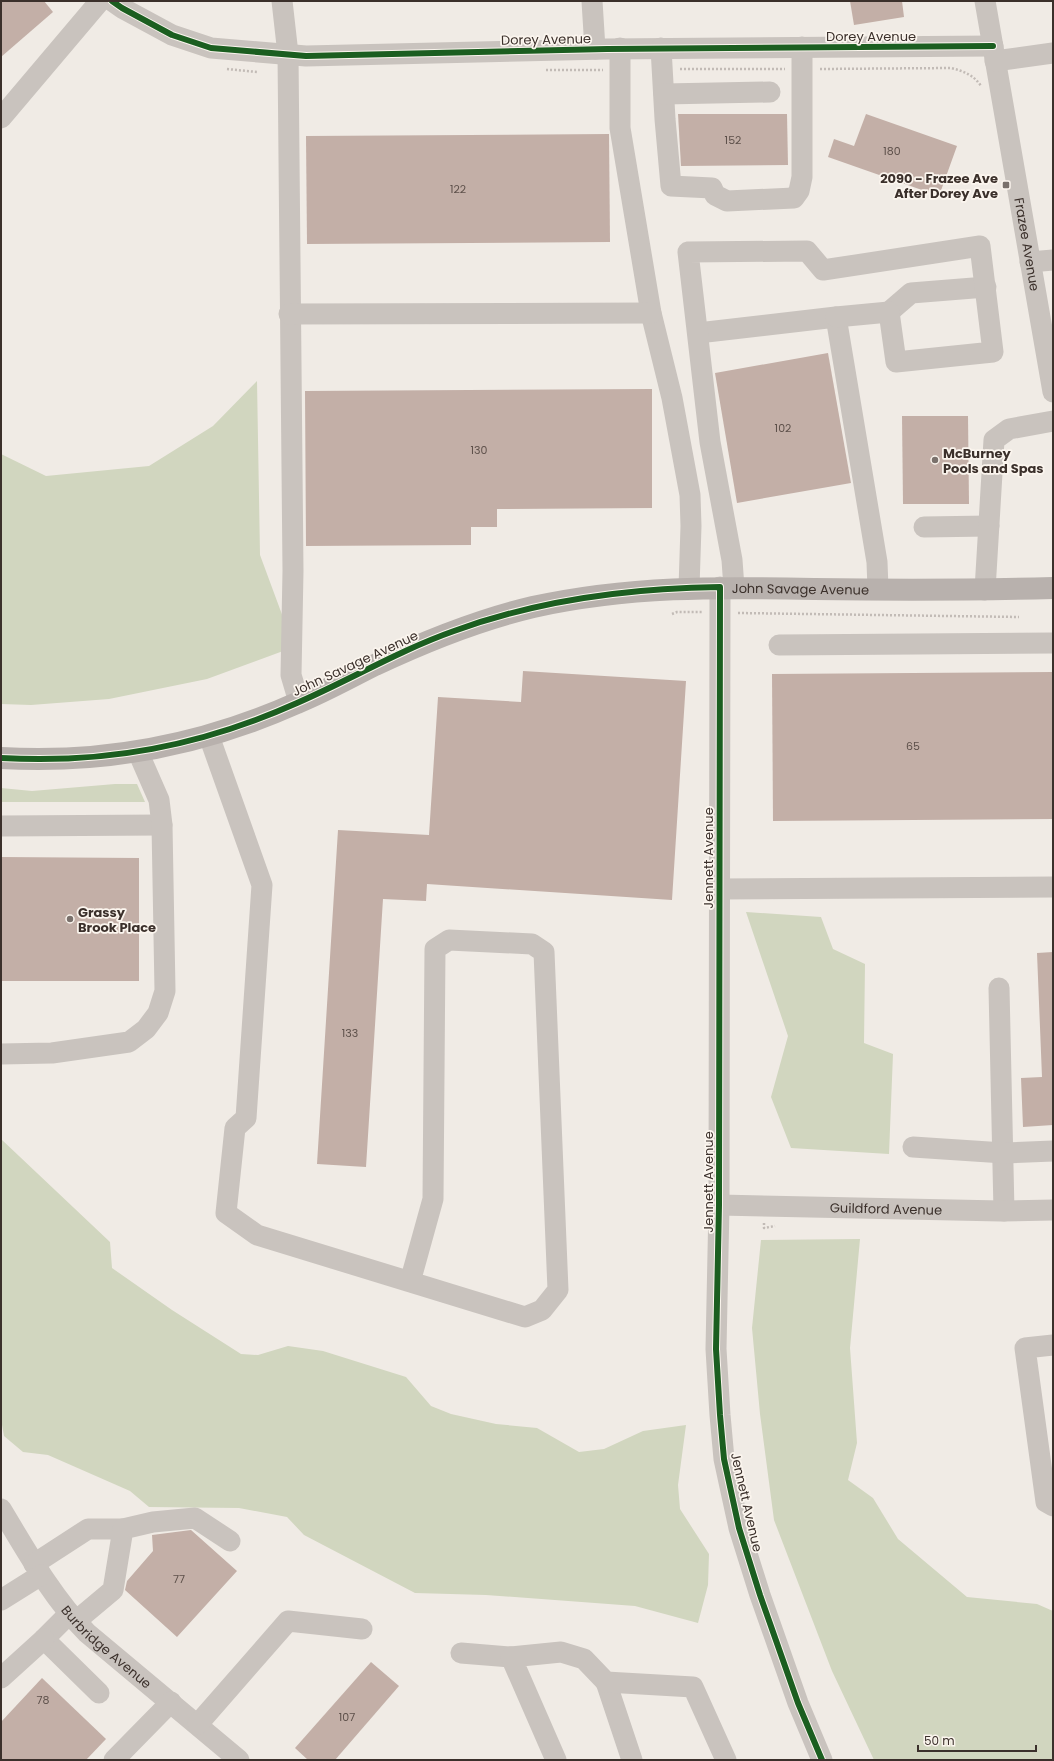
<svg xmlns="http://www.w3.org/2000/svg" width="1054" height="1761" font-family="Poppins,sans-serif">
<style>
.green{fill:#d1d6bf}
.building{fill:#c3afa7}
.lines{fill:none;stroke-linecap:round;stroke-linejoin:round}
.path{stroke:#c2bbb6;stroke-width:2.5;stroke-dasharray:2 2;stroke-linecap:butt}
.minor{stroke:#c9c3be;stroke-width:21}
.major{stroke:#b8b1ad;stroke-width:22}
.cycleway-casing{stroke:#fbf5ee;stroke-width:8}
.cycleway{stroke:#1b5e20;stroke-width:6}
.poi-dot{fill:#7a716c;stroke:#fbf5ee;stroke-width:1.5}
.labels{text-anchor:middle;stroke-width:3.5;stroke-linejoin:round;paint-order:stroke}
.number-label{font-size:11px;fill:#5d504a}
.street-label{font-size:13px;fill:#3b302b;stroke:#fbf5ee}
.poi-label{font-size:13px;font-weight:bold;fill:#3b302b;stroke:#fbf5ee;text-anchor:start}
</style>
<rect width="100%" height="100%" fill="#f0ebe5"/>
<g class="green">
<path d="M257,381l3,174 34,92 -87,32 -98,20 -78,6 -30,-1v-250l45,22 103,-10 64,-40z"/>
<path d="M115,784h22l8,18h-144v-14l31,3z"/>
<path d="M746,912l75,5 12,32 32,15 -1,79 29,11 -4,100 -98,-6 -20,-51 17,-61z"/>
<path d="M1,1139l109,103 2,26 60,42 69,44 17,1 30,-9 35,5 83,26 25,29 20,8 45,10 41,4 42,24 25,-3 39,-18 43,-6 -8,60 2,24 29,45 -1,31 -10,38 -63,-17 -149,-11 -71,-2 -111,-58 -17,-18 -48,-9 -90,-1 -19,-16 -82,-36 -25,-3 -19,-16 -3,-17z"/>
<path d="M860,1239l-10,109 7,95 -9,37 25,18 25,41 69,58 70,7 16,7v149h-179l-42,-89 -58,-151 -14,-106 -8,-86 9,-88z"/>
</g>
<g class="building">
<path d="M1,1h43l9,11 -52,45z"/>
<path d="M850,1h52l2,16 -50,8z"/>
<path d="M678,114h109l1,51 -107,1z"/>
<path d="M866,114l91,32 -18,50 -111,-39 6,-18 20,7z"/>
<path d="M609,134l1,108 -303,2 -1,-108z"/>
<path d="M828,353l23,130 -114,20 -22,-130z"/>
<path d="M652,389v119l-155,1v18h-26v18l-165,1 -1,-155z"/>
<path d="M902,416h66l1,88h-66z"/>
<path d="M523,671l163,10 -14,219 -245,-16 -1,17 -43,-2 -17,268 -49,-3 21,-334 91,5 9,-138 83,5z"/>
<path d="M1053,672v147l-280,2 -1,-147z"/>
<path d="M1,857l138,1v123h-138z"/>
<path d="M1053,952v173l-30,2 -2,-49 21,-1 -5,-124z"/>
<path d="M191,1530l46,41 -60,66 -52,-47 2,-9 26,-30 -1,-16z"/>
<path d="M371,1662l28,24 -64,74h-27l-13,-12z"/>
<path d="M42,1678l64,61 -20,21h-85v-38z"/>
</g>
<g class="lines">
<g class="path">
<path d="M227,69l30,3"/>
<path d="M680,69h105"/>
<path d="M820,69l131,-1c12,3 23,7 30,18"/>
<path d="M546,70h57"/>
<path d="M738,613l281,4"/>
<path d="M672,614l5,-2h26"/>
<path d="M764,1223v5l11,-2"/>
</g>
<g class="minor">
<path d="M112,1l10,7 50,27 39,13 95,8 301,-7 386,-3"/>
<path d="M282,1l6,53 5,517 -2,104 8,27"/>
<path d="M592,1l3,48"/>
<path id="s1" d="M985,1l68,391"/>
<path d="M620,48v80l31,185 21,85 18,97 1,31 -2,62"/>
<path d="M661,48l4,71 6,67 41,2 3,7 12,6 67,-3 5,-7 3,-14v-130"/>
<path d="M995,61l58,-8"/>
<path d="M664,94l106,-2"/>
<path d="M1,118l99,-117"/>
<path d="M1030,262l23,-2"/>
<path d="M889,312l22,-19 75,-6"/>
<path d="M289,314l362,-1"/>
<path d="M698,333l138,-16 41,245 1,27"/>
<path d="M924,527l65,-1"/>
<path d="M720,587l-1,618 -3,144 4,66 4,44 15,69 21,67 38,108 24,57"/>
<path d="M734,588l-2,-28 -22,-118 -22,-190 119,-1 16,19 157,-24 13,106 -97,10 -7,-50 -53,5"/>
<path d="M985,590l9,-150 15,-11 44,-8"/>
<path d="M779,645l274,-2"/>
<path d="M209,736l53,149 -16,233 -11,10 -9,85 31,22 268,82 17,-7 16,-20 -14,-338 -12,-8 -83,-4 -14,9 -2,250 -23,83"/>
<path d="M1,826l161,-1"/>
<path d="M719,889l334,-2"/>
<path d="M999,988l5,223"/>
<path d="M1,1054l51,-1 77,-11 17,-13 12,-16 7,-22 -3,-166 -3,-25 -21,-48"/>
<path d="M913,1147l91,6 49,-2"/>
<path id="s2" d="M719,1205l282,6 52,-1"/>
<path d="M1053,1345l-28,3 21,154 7,4"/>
<path id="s3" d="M1,1509c26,43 51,88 86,124l152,127"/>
<path d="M34,1564l54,-35h35"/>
<path d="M1,1600l40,-25"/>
<path d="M69,1614l-25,25 55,54"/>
<path d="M76,1621l37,-31 10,-61 30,-7 42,-4 35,23"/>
<path d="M461,1653l50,4"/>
<path d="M1,1678l43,-39"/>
<path d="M606,1682l26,78"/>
<path d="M198,1724l90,-103 74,8"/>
<path d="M114,1760l57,-58"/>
<path d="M556,1760l-45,-103 50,-5 23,7 22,23 87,5 33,73"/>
</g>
<path class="major" id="s4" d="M1,758c103,6 202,-13 296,-55 27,-11 52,-25 78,-38 51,-24 103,-45 158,-58 96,-21 184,-20 281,-18 80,1 159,1 239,-1"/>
<g class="cycleway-casing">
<g id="cycleway">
<path d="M112,1l10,7 50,27 39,13 95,8 301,-7 386,-3"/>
<path d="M1,758c105,6 200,-12 296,-55 53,-23 103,-53 157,-72 85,-31 176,-43 266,-44l-1,618 -3,144 4,66 4,44 15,69 21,67 38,108 24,57"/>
</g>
</g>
<use href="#cycleway" class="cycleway"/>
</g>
<g class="poi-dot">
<rect x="1002" y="181" width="8" height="8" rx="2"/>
<circle cx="935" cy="460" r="4"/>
<circle cx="70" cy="919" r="4"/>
</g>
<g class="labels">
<g class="number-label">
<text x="733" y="144">152</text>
<text x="892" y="155">180</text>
<text x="458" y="193">122</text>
<text x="783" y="432">102</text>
<text x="479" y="454">130</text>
<text x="913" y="750">65</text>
<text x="350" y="1037">133</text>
<text x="179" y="1583">77</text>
<text x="43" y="1704">78</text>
<text x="347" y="1721">107</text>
</g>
<g class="street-label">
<text x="871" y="41">Dorey Avenue</text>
<text transform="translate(546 39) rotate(-1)" y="5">Dorey Avenue</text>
<text dy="5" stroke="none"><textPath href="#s1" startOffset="247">Frazee Avenue</textPath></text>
<text dy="5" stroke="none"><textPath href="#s4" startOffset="828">John Savage Avenue</textPath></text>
<text transform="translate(355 663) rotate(-25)" y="5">John Savage Avenue</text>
<text transform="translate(708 858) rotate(-90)" y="5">Jennett Avenue</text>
<text transform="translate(708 1182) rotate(-90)" y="5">Jennett Avenue</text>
<text dy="5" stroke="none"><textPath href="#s2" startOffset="167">Guildford Avenue</textPath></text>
<text transform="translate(747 1502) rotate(77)" y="5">Jennett Avenue</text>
<text dy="5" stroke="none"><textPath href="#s3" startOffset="175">Burbridge Avenue</textPath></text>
</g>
<g class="poi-label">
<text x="998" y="183" text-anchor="end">2090 - Frazee Ave<tspan x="998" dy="15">After Dorey Ave</tspan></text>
<text x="943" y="458">McBurney<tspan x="943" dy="15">Pools and Spas</tspan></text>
<text x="78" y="917">Grassy<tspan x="78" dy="15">Brook Place</tspan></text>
</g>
</g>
<rect width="1054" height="1761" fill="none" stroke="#3b302b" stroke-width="4"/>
<path d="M918 1745v6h118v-6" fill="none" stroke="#3b302b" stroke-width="2"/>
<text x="924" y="1745" font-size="12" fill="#3b302b" stroke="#fbf5ee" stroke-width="3" paint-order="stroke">50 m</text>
</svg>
